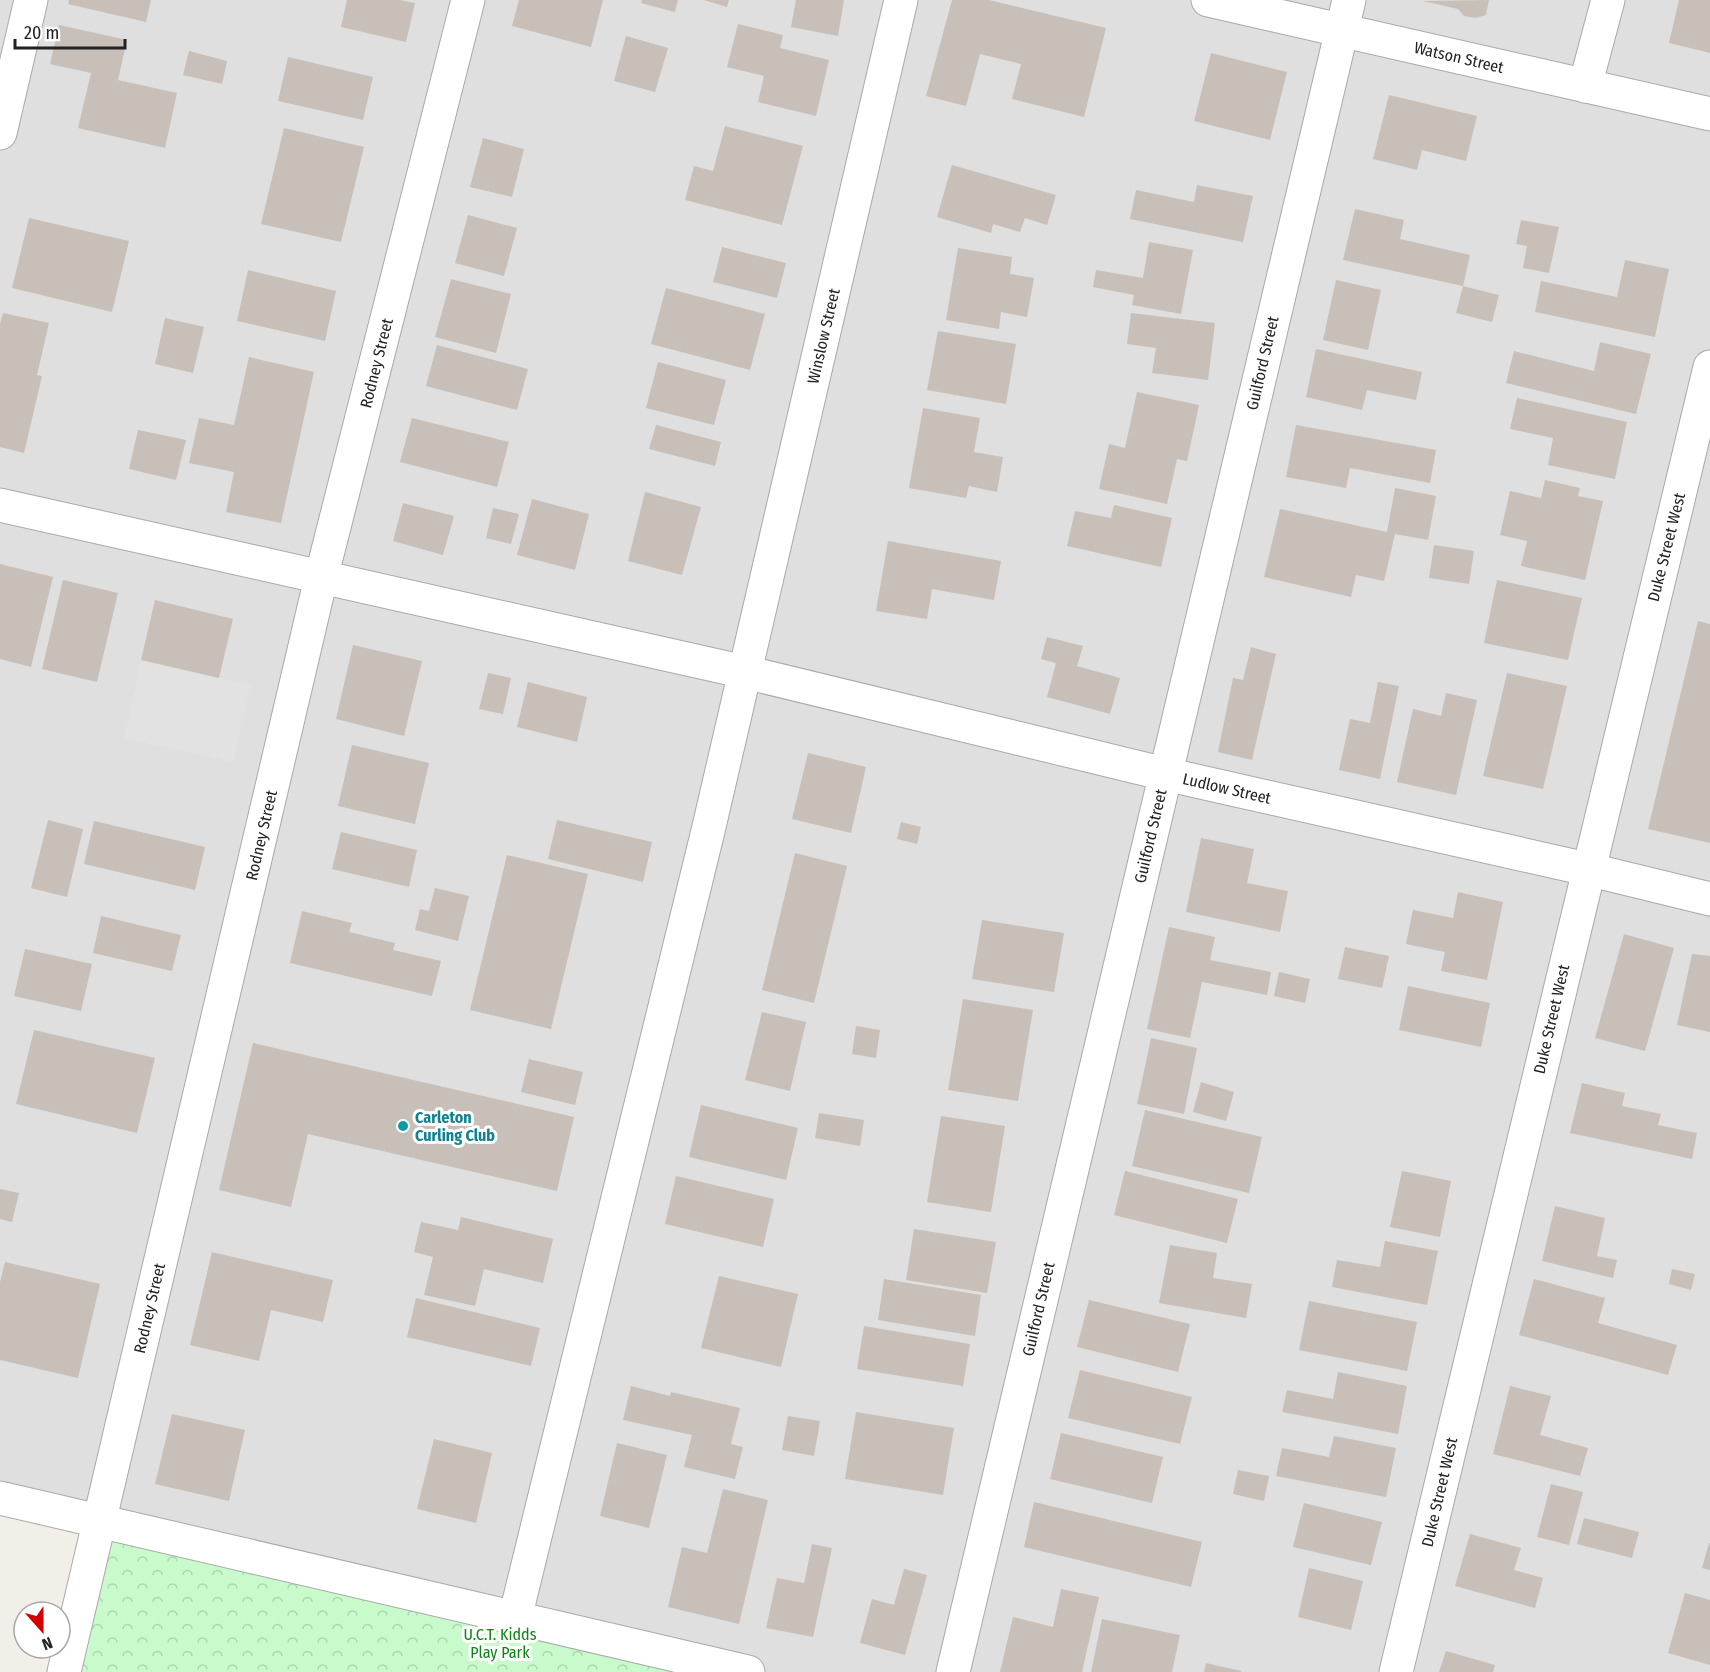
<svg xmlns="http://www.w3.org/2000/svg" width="1710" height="1672" font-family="'Fira Sans Condensed',sans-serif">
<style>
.residential{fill:#e0dfdf}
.park{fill:url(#park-crowns)}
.parking{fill:#e2e2e2}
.building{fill:#c7bfb8}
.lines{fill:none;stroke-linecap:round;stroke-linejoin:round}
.minor-casing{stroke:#a9a9a9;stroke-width:35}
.minor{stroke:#fff;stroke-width:33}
.culture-dot{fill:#0f9aa8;stroke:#fff;stroke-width:2}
.labels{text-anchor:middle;stroke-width:6;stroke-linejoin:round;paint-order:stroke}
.street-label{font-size:16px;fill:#222;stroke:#fff}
.culture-label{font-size:16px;font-weight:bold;fill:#0d838f;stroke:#fff;text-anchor:start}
.park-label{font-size:16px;fill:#0c8416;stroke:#fff}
</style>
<defs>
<pattern id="park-crowns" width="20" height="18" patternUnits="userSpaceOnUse" patternTransform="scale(1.5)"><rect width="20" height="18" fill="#c8facc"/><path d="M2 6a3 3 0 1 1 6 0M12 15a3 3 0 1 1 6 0" fill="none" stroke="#acd6af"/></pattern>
</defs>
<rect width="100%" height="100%" fill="#f2efe9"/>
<path class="residential" d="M0,0h1710v1672h-962l-748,-174z"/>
<path class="park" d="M98,1520l650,152h-684z"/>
<path class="parking" d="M141,660l110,25 -18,77 -109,-24z"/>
<g class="building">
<path d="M69,0h82l-5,22 -78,-18z"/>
<path d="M347,0h53l15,3 -9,39 -65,-15z"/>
<path d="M519,0h84l-12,47 -79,-21z"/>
<path d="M642,0h36l-3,12 -34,-9z"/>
<path d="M704,0h25l-2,7z"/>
<path d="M796,0h48l-6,36 -47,-9z"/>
<path d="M952,0h37l117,28 -22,89 -72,-18 9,-35 -41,-10 -14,52 -40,-10z"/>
<path d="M1489,0l-3,15 -10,3 -12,-2 -6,-7 -35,-8z"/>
<path d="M1679,0h31v53l-41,-10z"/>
<path d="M738,24l45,11 -3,13 49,12 -13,56 -58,-14 6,-26 -37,-9z"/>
<path d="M59,25l68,15 -9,40 59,13 -12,55 -87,-20 13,-55 -41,-9z"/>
<path d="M626,36l42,12 -13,44 -41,-11z"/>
<path d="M189,51l38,10 -5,23 -39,-9z"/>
<path d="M1211,53l76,19 -17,68 -76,-19z"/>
<path d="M288,57l85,20 -10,43 -85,-19z"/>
<path d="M1389,95l88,21 -11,45 -44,-11 -5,20 -44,-11z"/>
<path d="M725,126l78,20 -21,79 -97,-25 9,-34 19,5z"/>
<path d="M284,128l80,19 -23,95 -80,-18z"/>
<path d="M483,138l41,11 -12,48 -42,-10z"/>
<path d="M952,165l104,30 -9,30 -22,-7 -5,14 -27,-8 -2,9 -54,-16z"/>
<path d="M1197,185l56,11 -10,46 -113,-23 6,-29 58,12z"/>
<path d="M1355,209l49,11 -4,19 70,16 -7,31 -120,-26z"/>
<path d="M468,215l49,13 -13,48 -49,-13z"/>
<path d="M29,218l100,23 -17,71 -100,-24z"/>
<path d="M1521,220l38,7 -10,46 -26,-5 4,-22 -11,-2z"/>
<path d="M1149,242l44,8 -12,64 -49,-9 2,-10 -41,-8 3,-17 47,8z"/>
<path d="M722,247l64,16 -9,35 -64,-16z"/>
<path d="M958,248l54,9 -2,17 24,4 -7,39 -26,-5 -2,17 -53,-9z"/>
<path d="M1625,260l44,9 -14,68 -120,-25 6,-31 76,16z"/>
<path d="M248,270l88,21 -11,50 -88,-20z"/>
<path d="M451,279l60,15 -15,59 -61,-16z"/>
<path d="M1336,280l45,10 -13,60 -45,-10z"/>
<path d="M1463,286l36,9 -7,27 -36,-9z"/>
<path d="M666,288l99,26 -15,56 -99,-26z"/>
<path d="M3,313l46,10 -12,52 5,1 -18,77 -24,-6v-123z"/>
<path d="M1131,313l84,10 -7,57 -56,-7 4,-25 -29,-4z"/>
<path d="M165,318l39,9 -11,46 -38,-9z"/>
<path d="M938,331l78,13 -10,60 -79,-14z"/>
<path d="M1600,342l51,12 -15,60 -130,-31 8,-32 80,20z"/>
<path d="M437,345l91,24 -11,41 -91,-24z"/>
<path d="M1316,349l106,23 -6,28 -49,-10 -5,20 -56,-13z"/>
<path d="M249,357l65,15 -33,151 -55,-11 8,-40 -45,-9 10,-45 35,7z"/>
<path d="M658,362l68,18 -12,45 -68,-17z"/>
<path d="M1137,392l62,13 -12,56 -10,-2 -10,45 -68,-15 10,-45 16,4z"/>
<path d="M1517,398l110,24 -12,57 -67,-14 5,-27 -43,-9z"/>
<path d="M923,408l57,10 -6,34 29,5 -6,35 -28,-6 -3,12 -57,-10z"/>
<path d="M412,418l97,24 -12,45 -97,-25z"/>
<path d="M656,425l65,17 -6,24 -66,-17z"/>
<path d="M1296,425l140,25 -6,33 -80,-15 -4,20 -60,-11z"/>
<path d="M138,430l48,10 -10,40 -47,-11z"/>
<path d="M1545,480l35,8 -2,8 25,5 -18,79 -64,-14 6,-25 -27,-6 10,-44 31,7z"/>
<path d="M1395,488l41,8 -8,44 -33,-6 -11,47 -28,-6 -5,22 -87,-20 16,-68 107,23z"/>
<path d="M645,492l56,15 -19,68 -54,-14z"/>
<path d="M532,499l57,15 -14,56 -58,-15z"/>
<path d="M403,503l51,13 -11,39 -50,-14z"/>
<path d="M1114,505l58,13 -11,49 -94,-21 8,-35 36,7z"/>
<path d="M493,508l26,6 -8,30 -25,-6z"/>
<path d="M888,541l113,20 -7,39 -62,-11 -5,30 -51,-8z"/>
<path d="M1434,545l40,6 -5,33 -40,-6z"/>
<path d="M0,564l53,13 -22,90 -31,-8z"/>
<path d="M63,580l55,13 -21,89 -55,-13z"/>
<path d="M1497,580l85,18 -14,62 -84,-17z"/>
<path d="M155,600l78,19 -14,59 -78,-18z"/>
<path d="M1698,621l12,3v219l-62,-14z"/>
<path d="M1047,637l36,9 -6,20 43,12 -10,36 -63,-17 9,-34 -15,-4z"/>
<path d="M353,645l69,16 -18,75 -68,-17z"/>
<path d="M1251,647l25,7 -24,106 -34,-8 15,-74 10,2z"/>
<path d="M488,673l23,5 -8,36 -24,-5z"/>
<path d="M1507,673l60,13 -24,103 -60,-13z"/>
<path d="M528,682l59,15 -10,45 -60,-15z"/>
<path d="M1378,682l21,4 -19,93 -41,-9 11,-51 20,4z"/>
<path d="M1446,693l31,7 -21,95 -59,-13 16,-73 28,7z"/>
<path d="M352,745l77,18 -14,61 -77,-18z"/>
<path d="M808,753l58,14 -15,66 -59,-14z"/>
<path d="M48,820l35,9 -16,68 -36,-9z"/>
<path d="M557,820l95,22 -9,40 -95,-23z"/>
<path d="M94,821l111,26 -10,43 -111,-26z"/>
<path d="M901,822l20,5 -4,17 -20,-5z"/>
<path d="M341,832l76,18 -8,37 -77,-18z"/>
<path d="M1201,838l53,11 -7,34 41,8 -8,41 -94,-20z"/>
<path d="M795,853l52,13 -33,137 -52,-13z"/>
<path d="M507,855l81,19 -37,155 -81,-19z"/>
<path d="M435,888l34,8 -11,45 -43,-11 5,-21 9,2z"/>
<path d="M1458,892l45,10 -16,78 -46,-9 4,-19 -39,-8 7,-34 40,8z"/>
<path d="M302,911l50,12 -3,9 46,11 -2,7 48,11 -9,35 -142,-33z"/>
<path d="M101,916l80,19 -9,36 -79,-18z"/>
<path d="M982,920l82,13 -10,59 -82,-13z"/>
<path d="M1169,927l46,10 -5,23 61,12 -4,23 -65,-13 -12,56 -43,-9z"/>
<path d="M1624,934l50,14 -29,103 -50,-13z"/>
<path d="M1345,947l44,9 -7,32 -44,-9z"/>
<path d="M25,949l67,15 -11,47 -67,-15z"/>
<path d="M1692,954l18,2v76l-33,-7z"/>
<path d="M1279,972l31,7 -5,24 -31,-7z"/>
<path d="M1408,986l82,17 -9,44 -82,-17z"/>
<path d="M963,999l70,11 -15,91 -70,-11z"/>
<path d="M762,1012l44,10 -16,69 -45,-11z"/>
<path d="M856,1026l24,4 -4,28 -24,-4z"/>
<path d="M34,1030l121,28 -18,75 -121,-29z"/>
<path d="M1151,1038l46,10 -13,66 -47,-10z"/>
<path d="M253,1043l321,74 -17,74 -249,-57 -17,73 -72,-17z"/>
<path d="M529,1059l54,13 -8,33 -54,-13z"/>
<path d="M1201,1082l33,10 -8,29 -33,-9z"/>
<path d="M1582,1083l43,10 -3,13 39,8 -3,11 39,8 -5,26 -122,-26z"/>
<path d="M701,1105l97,23 -12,52 -97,-23z"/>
<path d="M1145,1110l117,27 -13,56 -117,-27z"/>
<path d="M819,1113l45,7 -4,26 -45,-8z"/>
<path d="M941,1116l64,10 -14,86 -64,-10z"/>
<path d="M1125,1171l113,28 -11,44 -113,-28z"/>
<path d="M1402,1171l49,10 -11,56 -50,-10z"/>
<path d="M676,1176l98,23 -11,48 -98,-23z"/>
<path d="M0,1189l19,4 -7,29 -12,-3z"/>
<path d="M1555,1206l50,12 -8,38 20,4 -4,18 -71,-17z"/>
<path d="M461,1217l92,22 -10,44 -59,-14 -9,37 -51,-11 9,-38 -19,-5 7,-30 37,8z"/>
<path d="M914,1229l82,13 -9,51 -81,-13z"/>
<path d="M1385,1241l53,10 -11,54 -95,-18 5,-27 43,7z"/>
<path d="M1170,1245l47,8 -4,25 39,6 -6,34 -87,-15z"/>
<path d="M212,1252l121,28 -10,42 -52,-12 -12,51 -69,-16z"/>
<path d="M5,1262l95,22 -22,94 -78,-18v-78z"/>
<path d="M1672,1269l23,5 -4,16 -22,-6z"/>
<path d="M719,1276l79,18 -17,73 -80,-19z"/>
<path d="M884,1279l97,16 -6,41 -97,-16z"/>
<path d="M1534,1279l71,19 -7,25 79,22 -9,30 -149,-40z"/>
<path d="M416,1298l124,30 -9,38 -124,-29z"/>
<path d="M1089,1300l101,24 -12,48 -101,-25z"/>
<path d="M1309,1301l108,21 -10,49 -108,-21z"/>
<path d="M864,1326l106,18 -7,42 -106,-17z"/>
<path d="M1080,1370l112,27 -12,47 -112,-26z"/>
<path d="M1338,1372l69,14 -9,48 -116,-22 5,-22 46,9z"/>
<path d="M631,1386l39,10 1,-4 69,16 -9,36 12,3 -8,32 -51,-12 8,-32 -69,-15z"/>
<path d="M1510,1386l41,10 -11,39 48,13 -8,28 -87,-22z"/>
<path d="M856,1412l98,16 -11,67 -98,-16z"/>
<path d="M172,1414l73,16 -16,71 -74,-17z"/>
<path d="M788,1416l32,5 -6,35 -32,-6z"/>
<path d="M1061,1433l102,24 -11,46 -102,-24z"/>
<path d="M1334,1436l62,12 -10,49 -110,-21 6,-28 47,9z"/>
<path d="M434,1439l58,14 -16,70 -59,-14z"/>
<path d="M617,1443l50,12 -18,73 -49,-12z"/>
<path d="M1238,1470l31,6 -5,25 -31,-7z"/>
<path d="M1551,1484l32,8 -14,53 -32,-8z"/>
<path d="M723,1489l45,11 -29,124 -71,-17 14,-60 25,6z"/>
<path d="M1034,1502l168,40 -11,45 -167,-40z"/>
<path d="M1304,1503l78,19 -11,43 -78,-18z"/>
<path d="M1584,1518l55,14 -7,26 -55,-14z"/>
<path d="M1470,1534l51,14 -7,22 29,8 -8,30 -80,-22z"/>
<path d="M1709,1543h1v27l-8,-2z"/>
<path d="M812,1544l20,4 -19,89 -47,-9 11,-50 27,5z"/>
<path d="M1309,1568l54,13 -12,49 -53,-13z"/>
<path d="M904,1569l23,6 -22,80 -45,-12 12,-44 22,6z"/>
<path d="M1061,1589l38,8 -17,75h-82l13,-55 40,10z"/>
<path d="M1685,1593l25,7v65l-42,-12z"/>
<path d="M1102,1619l78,16 -8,37h-81z"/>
<path d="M1446,1651l49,14 -2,7h-54z"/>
<path d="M1206,1663l35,8v1h-37z"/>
</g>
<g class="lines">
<g class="minor-casing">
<g id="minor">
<path d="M1208,0l502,114"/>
<path d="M1585,86l23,-86"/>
<path d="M0,133l31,-133"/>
<path d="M0,505l745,167 420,102 422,95 123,30"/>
<path d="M0,1498l748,174"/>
<path d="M515,1618l193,-787 193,-831"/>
<path d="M64,1672l257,-1094 147,-578"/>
<path d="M953,1672l396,-1672"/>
<path d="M1396,1672l314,-1305"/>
</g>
</g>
<use href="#minor" class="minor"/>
</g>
<circle class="culture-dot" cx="403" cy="1126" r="6"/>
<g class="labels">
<g class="street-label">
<text transform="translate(1459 57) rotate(13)" y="6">Watson Street</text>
<text transform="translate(823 336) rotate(-77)" y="6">Winslow Street</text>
<text transform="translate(376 363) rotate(-76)" y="6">Rodney Street</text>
<text transform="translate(1262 363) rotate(-77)" y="6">Guilford Street</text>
<text transform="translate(1666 547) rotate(-76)" y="6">Duke Street West</text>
<text transform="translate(1227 788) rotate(13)" y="6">Ludlow Street</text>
<text transform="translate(261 835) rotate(-77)" y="6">Rodney Street</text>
<text transform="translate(1150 836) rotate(-77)" y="6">Guilford Street</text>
<text transform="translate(1551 1019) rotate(-77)" y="6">Duke Street West</text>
<text transform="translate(149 1308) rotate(-77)" y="6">Rodney Street</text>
<text transform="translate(1038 1309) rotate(-77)" y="6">Guilford Street</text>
<text transform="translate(1439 1492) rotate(-77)" y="6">Duke Street West</text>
</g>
<g class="culture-label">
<text x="415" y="1123">Carleton<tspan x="415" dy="18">Curling Club</tspan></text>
</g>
<g class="park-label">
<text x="500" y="1640">U.C.T. Kidds<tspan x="500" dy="18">Play Park</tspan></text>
</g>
</g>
<g transform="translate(42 1630) rotate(159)"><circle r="28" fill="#ffffff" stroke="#a7a7a7" stroke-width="1.5"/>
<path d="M0-4.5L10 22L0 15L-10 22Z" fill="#d40000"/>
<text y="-9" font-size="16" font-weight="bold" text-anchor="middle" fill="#222222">N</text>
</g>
<path d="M15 39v9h110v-9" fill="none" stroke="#222222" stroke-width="3"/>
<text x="24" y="39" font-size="18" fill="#222222" stroke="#ffffff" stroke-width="4.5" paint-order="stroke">20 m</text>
</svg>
